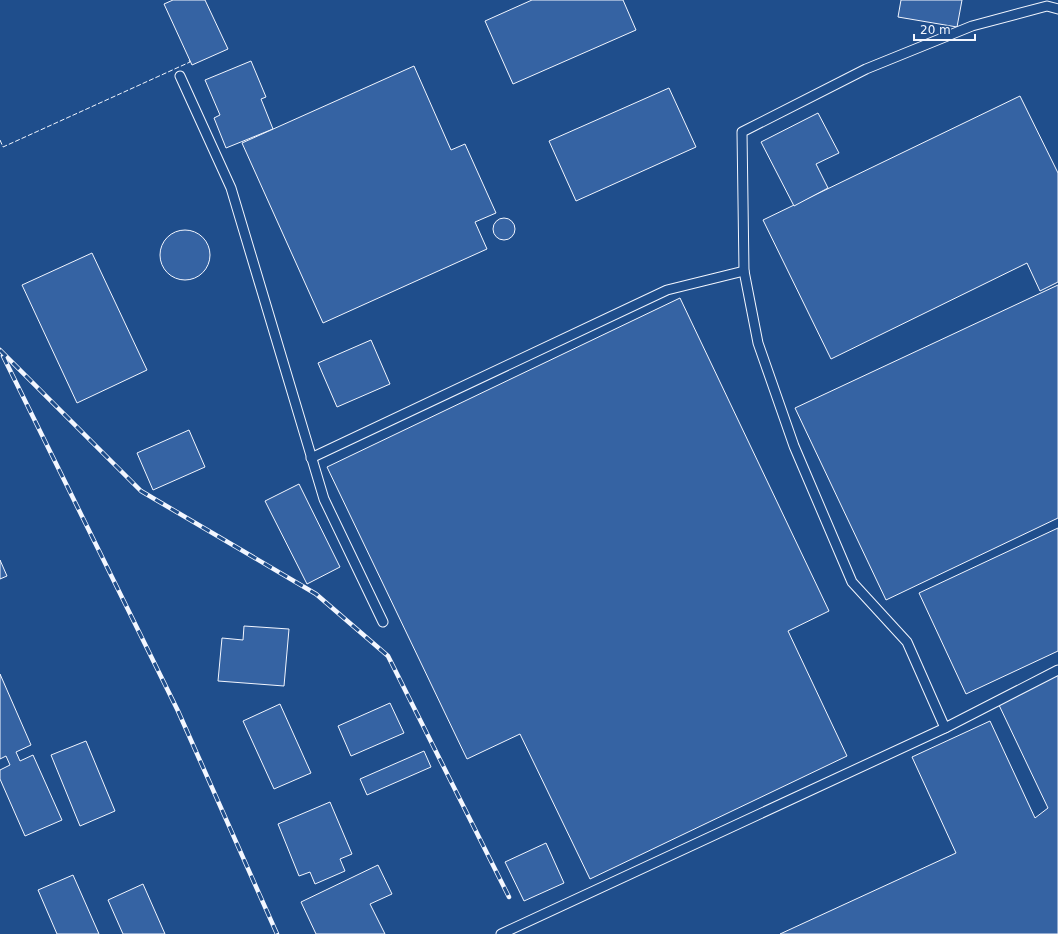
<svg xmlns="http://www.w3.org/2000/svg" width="1058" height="934" font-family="'DejaVu Sans',sans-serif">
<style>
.building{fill:#3563a3;stroke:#f2f6ff}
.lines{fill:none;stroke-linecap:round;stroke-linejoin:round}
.service-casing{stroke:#f2f6ff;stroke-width:11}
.service{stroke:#1f4e8c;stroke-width:9}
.rail-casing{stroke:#f2f6ff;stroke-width:4.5}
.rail{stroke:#1f4e8c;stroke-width:3;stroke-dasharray:9;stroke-linecap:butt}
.fence{stroke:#f2f6ff;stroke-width:1;stroke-dasharray:5 2;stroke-linecap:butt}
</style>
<rect width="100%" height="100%" fill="#1f4e8c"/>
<g class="building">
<path d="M173,0h32l23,49 -36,16 -28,-61z"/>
<path d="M532,0h91l13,30 -123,54 -28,-63z"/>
<path d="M901,0h61l-5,27 -59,-10z"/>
<path d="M251,61l15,36 -5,2 12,30 -47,19 -12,-30 6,-3 -15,-35z"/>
<path d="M414,66l37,84 14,-6 31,69 -21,9 12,27 -164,74 -81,-180z"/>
<path d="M669,88l27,59 -120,54 -27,-60z"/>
<path d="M1020,96l38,77v109l-18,9 -13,-28 -196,96 -68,-139z"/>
<path d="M818,113l21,40 -23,11 12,24 -34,18 -33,-64z"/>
<circle cx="504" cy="229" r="11"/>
<circle cx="185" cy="255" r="25"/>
<path d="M92,253l55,117 -70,33 -55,-118z"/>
<path d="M1058,285v233l-172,82 -91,-192z"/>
<path d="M680,298l149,313 -41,20 59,125 -257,123 -70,-145 -53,25 -140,-292z"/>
<path d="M371,340l19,44 -53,23 -19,-44z"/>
<path d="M189,430l16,37 -52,23 -16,-37z"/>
<path d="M299,484l41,83 -33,17 -42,-83z"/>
<path d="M1058,528v123l-92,43 -47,-101z"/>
<path d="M0,560l7,16 -7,3z"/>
<path d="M244,626l45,3 -5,57 -66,-5 4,-43 21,2z"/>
<path d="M0,674l31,71 -15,7 4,9 13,-6 29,65 -37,16 -25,-57v-9l10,-5 -4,-9 -6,3z"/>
<path d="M1058,675v259h-278l176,-81 -44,-96 78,-36 45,97 13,-10 -50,-105z"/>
<path d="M390,703l14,30 -53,23 -13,-30z"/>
<path d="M280,704l31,69 -37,16 -31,-68z"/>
<path d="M86,741l29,70 -35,15 -29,-71z"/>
<path d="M424,751l7,16 -64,28 -7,-16z"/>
<path d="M330,802l22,52 -12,5 5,12 -30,13 -5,-12 -11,4 -21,-52z"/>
<path d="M546,843l18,40 -40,18 -19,-39z"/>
<path d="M378,865l14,29 -22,10 15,30h-69l-15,-32z"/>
<path d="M73,875l26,59h-42l-19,-44z"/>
<path d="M143,884l22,50h-42l-15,-34z"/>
</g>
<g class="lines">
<g class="service-casing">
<g id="service">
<path d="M1058,9l-11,-3 -75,20 -106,43 -124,63 2,139 14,72 36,103 58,136 55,60 38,86 113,-58"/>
<path d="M180,76l51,112 93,311 59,123"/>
<path d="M311,458l356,-168 77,-19"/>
<path d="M501,934l444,-206"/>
</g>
</g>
<use href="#service" class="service"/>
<g class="rail-casing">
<g id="rail">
<path d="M0,350l141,141 175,103 72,62 121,241"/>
<path d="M3,356l175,355 99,223"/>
</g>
</g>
<use href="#rail" class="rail"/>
<path class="fence" d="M0,140l3,7 187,-85 -1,-2"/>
</g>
<path d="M914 34v6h61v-6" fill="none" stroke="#f2f6ff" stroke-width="2"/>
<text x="920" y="34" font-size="12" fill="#f2f6ff" stroke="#1f4e8c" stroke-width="3" paint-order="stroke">20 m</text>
</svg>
